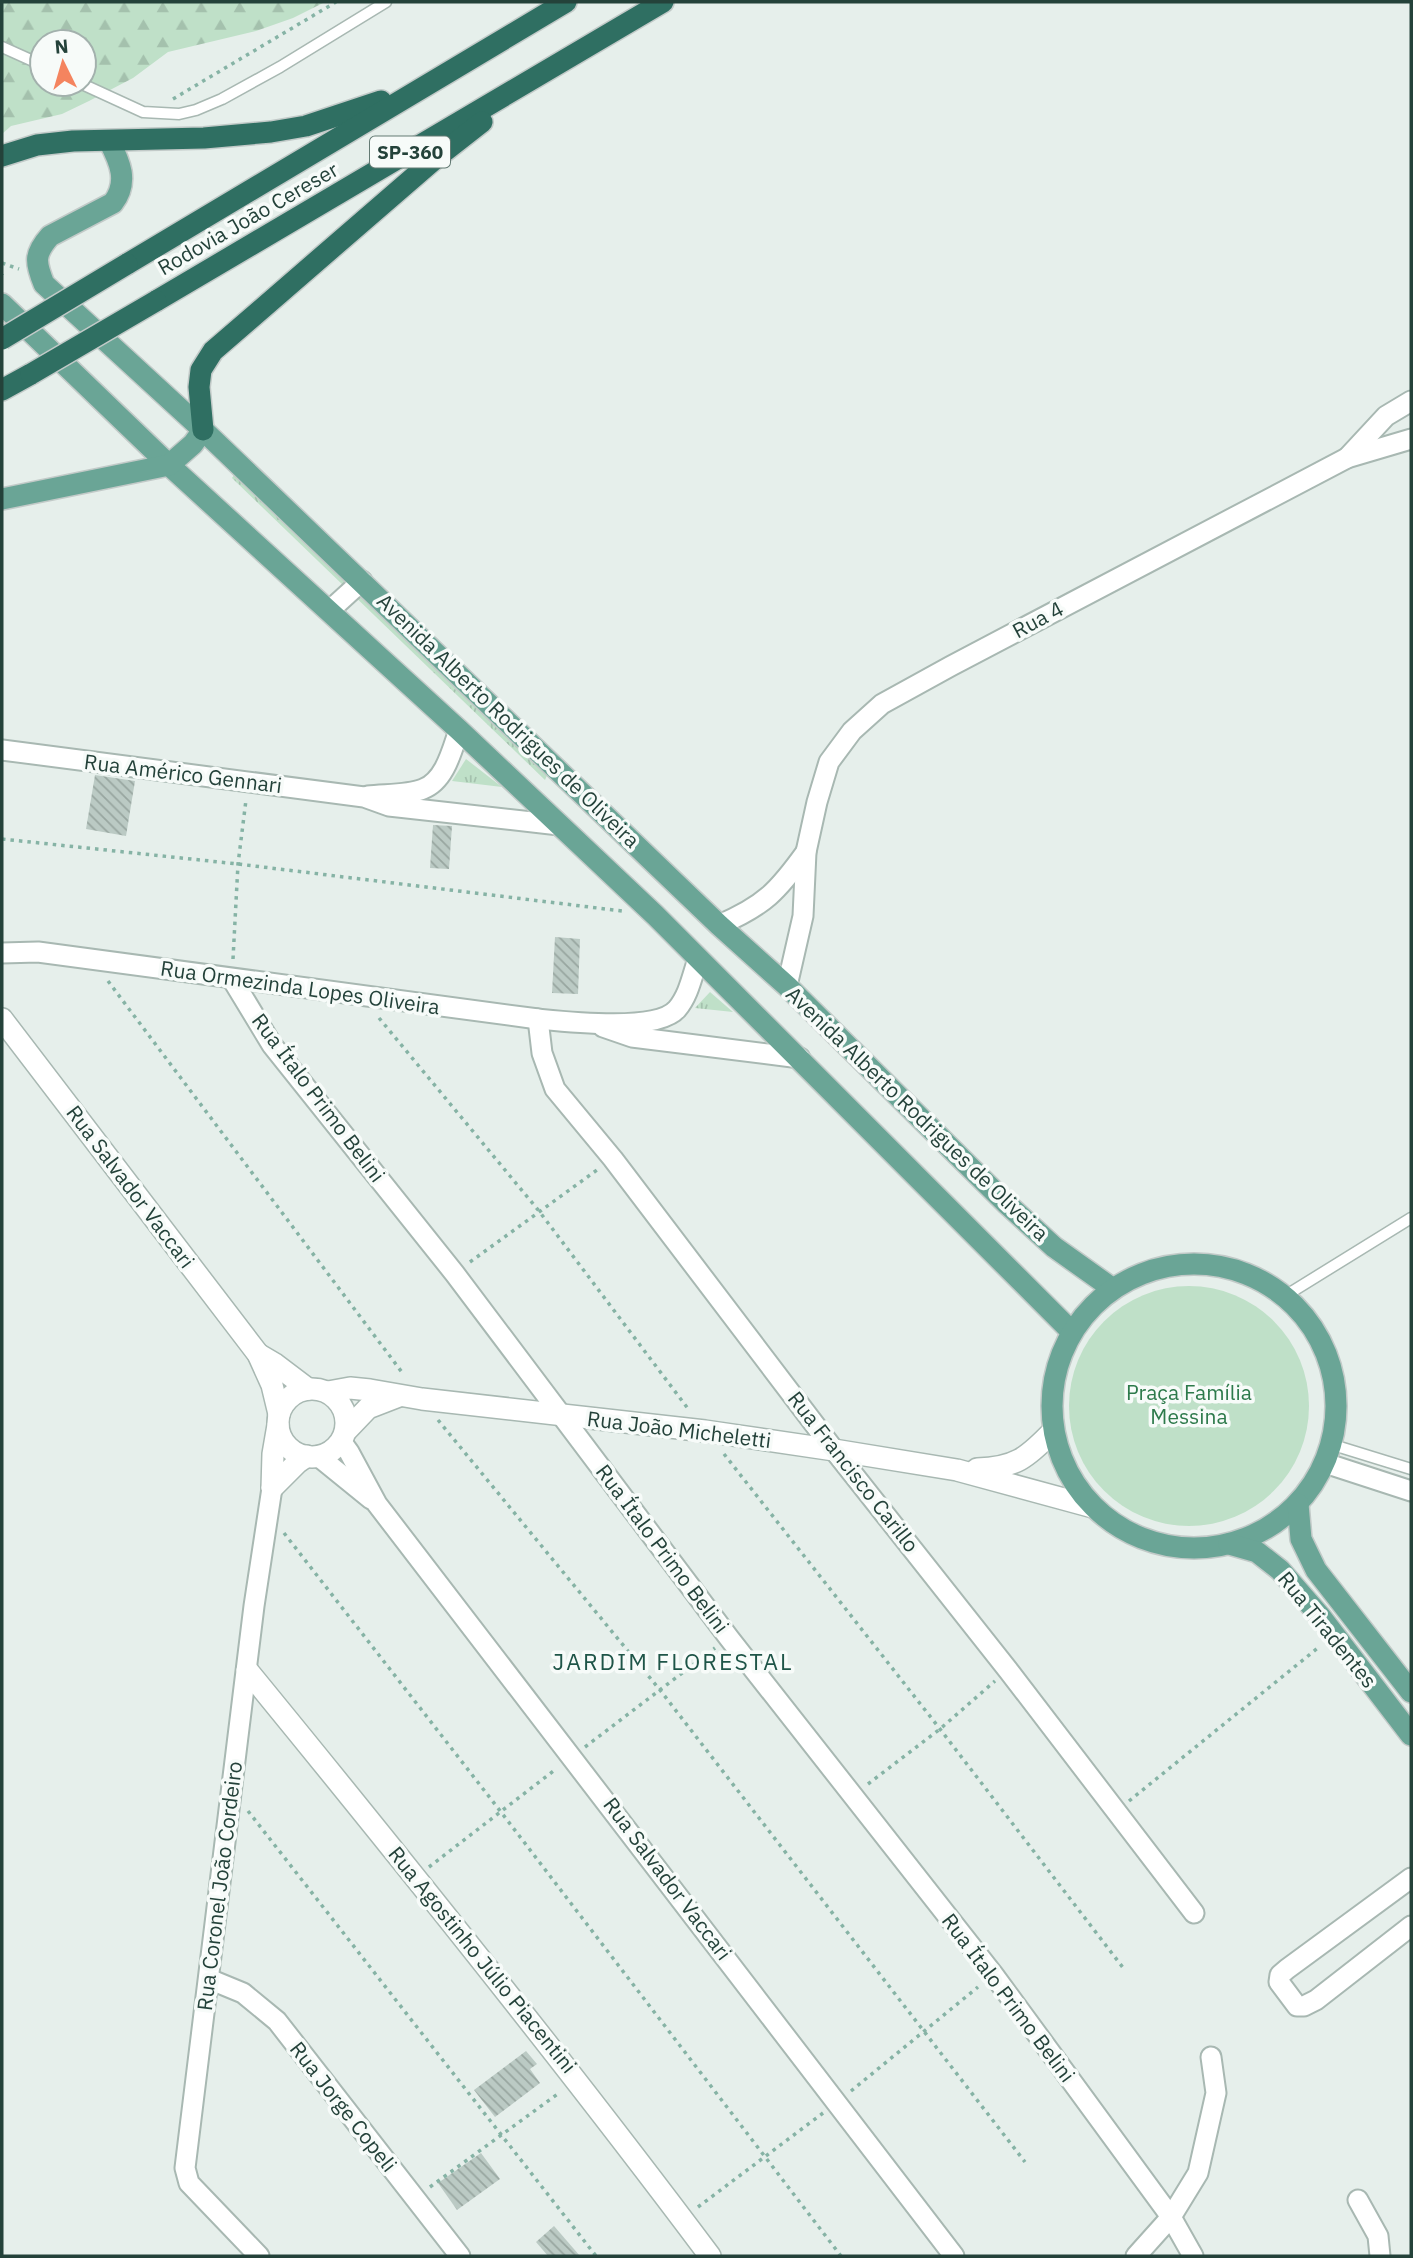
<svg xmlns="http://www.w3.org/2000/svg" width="1413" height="2258" font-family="'IBM Plex Sans',sans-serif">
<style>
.grass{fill:url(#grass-tufts)}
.forest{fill:url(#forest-firs);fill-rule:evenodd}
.park{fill:#bfe0c8}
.building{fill:url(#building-back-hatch)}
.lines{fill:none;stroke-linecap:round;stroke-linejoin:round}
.service-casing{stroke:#a8b8b2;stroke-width:13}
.minor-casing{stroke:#a8b8b2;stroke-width:23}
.tertiary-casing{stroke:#a8b8b2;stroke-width:24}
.primary-casing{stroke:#c2cac8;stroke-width:24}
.motorway-casing{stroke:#c2cac8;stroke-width:24}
.path{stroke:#86b3a5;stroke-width:3.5;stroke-dasharray:3.5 5;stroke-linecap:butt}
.service{stroke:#fff;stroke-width:10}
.minor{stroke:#fff;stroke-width:19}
.tertiary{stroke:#fff;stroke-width:21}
.primary{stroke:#6aa596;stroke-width:21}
.motorway{stroke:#2f6f62;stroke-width:21}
.motorway-bridge-casing{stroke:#c2cac8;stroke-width:24;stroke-linecap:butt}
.motorway-bridge{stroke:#2f6f62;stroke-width:21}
.labels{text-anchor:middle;stroke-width:7;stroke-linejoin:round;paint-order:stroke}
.shield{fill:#f7fbf9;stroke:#637a73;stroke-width:2}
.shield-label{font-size:19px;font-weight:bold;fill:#24423a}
.street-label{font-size:21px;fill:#24423a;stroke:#f7fbf9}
.park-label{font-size:21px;fill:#2d7a4b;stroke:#f7fbf9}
.neighbourhood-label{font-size:23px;letter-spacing:2px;fill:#1f5548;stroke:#f7fbf9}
</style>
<defs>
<pattern id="grass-tufts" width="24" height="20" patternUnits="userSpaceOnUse" patternTransform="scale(1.75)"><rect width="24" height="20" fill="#bfe0c8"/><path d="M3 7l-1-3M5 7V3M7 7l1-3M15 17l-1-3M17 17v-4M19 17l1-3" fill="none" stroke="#a4c1ad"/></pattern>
<pattern id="forest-firs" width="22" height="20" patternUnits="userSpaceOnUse" patternTransform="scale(1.75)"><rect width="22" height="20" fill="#bfe0c8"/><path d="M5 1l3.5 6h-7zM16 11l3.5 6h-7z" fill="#a4c1ad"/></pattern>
<pattern id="building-back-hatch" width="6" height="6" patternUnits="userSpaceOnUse" patternTransform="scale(1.75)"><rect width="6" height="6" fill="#bbcac4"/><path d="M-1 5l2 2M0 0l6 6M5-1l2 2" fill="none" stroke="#98a6a0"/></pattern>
</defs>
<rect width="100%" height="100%" fill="#e6efeb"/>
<g class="grass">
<path d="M241,465l311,299 -7,16 -313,-302z"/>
<path d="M466,759l36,28 -50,-6z"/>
<path d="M710,992l23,20 -38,-4z"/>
</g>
<path class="forest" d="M2,2h323l-32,16 -37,13 -88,21 -35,26 -44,23 -27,13 -51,12 -9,8zM42,42h42v42h-42z"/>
<circle class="park" cx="1189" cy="1406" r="120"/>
<g class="building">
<path d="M95,775l40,6 -9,55 -40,-7z"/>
<path d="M433,825l19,1 -3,43 -19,-1z"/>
<path d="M555,937l25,2 -2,55 -26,-1z"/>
<path d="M526,2051l11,13 -7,5 10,14 -45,34 -21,-27z"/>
<path d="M481,2153l19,26 -43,31 -19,-27z"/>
<path d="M554,2226l26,30h-32l-12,-14z"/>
</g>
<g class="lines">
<g class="service-casing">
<g id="service">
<path d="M2,47l40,18"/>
<path d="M82,84l61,28 36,2 17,-4 26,-11 58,-32 106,-65"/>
<path d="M1285,1296l126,-78"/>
<path d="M1330,1444l81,25"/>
</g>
</g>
<g class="minor-casing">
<g id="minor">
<path d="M1347,458l39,-42 25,-15"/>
<path d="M329,611l33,-30"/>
<path d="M2,750l362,47 25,9 170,19"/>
<path d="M368,796c16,-2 41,-1 55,-7 22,-8 29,-39 36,-59"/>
<path d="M719,925c45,-19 59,-34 87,-73"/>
<path d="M2,953l36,-1 500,67c30,3 119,13 139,-10 12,-14 15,-33 21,-50"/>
<path d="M232,979l40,66 183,229 274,364 264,336 178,243 22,39"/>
<path d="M787,986l16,-70 3,-64 11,-50 12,-40 23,-31 30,-27 69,-38 396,-208 64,-19"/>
<path d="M538,1019l4,34 13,36 58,70 221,291 174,220 186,243"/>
<path d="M603,1027l29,10 168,21"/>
<path d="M341,1441l8,11 28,52 577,752"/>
<path d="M318,1456l53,43"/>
<path d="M1325,1463l86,28"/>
<path d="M1411,1878l-124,91 -7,6 -1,7 18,24h7l12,-6 95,-74"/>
<path d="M209,1979l34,14 34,28 183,235"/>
<path d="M1358,2200l20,36 2,20"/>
<path d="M259,2256l-70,-73 -4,-15 69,-562 18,-118"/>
<path d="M1136,2256l35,-39 27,-44 18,-80 -5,-36"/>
</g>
</g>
<g class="tertiary-casing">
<g id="tertiary">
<path d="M2,1019l256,335 14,31 7,29"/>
<path d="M258,1354l17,10 33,25"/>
<circle cx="312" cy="1423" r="34"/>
<path d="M328,1392l22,-4 20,2 52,9 283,32 129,19 123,20 136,37"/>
<path d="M346,1431l22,-23 31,-12"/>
<path d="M977,1469c38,-1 50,-11 76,-38"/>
<path d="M272,1488l1,-34 5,-29"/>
<path d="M272,1488l25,-25 10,-7"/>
<path d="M247,1670c158,193 314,387 463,586"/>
</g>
</g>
<g class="primary-casing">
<g id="primary">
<path d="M109,141c11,21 20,41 4,62l-63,33c-16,18 -15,26 -6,48l159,146 516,495 68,61 220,218 47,43 59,42"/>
<path d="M2,304l167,161 290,265 196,185 417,417"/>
<path d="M2,499l167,-34 24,-21 10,-14"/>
<circle cx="1194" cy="1406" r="142"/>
<path d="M1298,1504l3,35 15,31 95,122"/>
<path d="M1229,1544l28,8 23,18 40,46 91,119"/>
</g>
</g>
<g class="motorway-casing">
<g id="motorway">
<path d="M2,156l35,-11 36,-4 131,-3 67,-6 35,-6 75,-25"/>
<path d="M127,264l439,-262"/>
<path d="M156,301l507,-299"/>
<path d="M2,390l29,-16"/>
<path d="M203,430l-4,-43 2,-17 12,-19 223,-193 46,-36"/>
</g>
</g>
<g class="path">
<path d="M173,99l163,-97"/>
<path d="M2,263l17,6"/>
<path d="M2,274v1"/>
<path d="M2,839l236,25 384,47"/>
<path d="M233,959l5,-95 8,-64"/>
<path d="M108,981l296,394"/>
<path d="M379,1018l160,193 150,199"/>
<path d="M470,1262l127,-92"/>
<path d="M438,1420l222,270 365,472"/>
<path d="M724,1454l216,275 184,240"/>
<path d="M284,1533l217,279 340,444"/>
<path d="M585,1747l130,-99"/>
<path d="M868,1784l72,-55 55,-48"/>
<path d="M1129,1801l190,-154"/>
<path d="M248,1811l348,445"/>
<path d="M429,1867l127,-98"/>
<path d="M851,2091l127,-104"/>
<path d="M430,2187l129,-94"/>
<path d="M698,2207l125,-94"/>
</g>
<use href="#service" class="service"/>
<use href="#minor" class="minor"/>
<use href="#tertiary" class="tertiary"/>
<use href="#primary" class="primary"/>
<use href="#motorway" class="motorway"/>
<g class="motorway-bridge-casing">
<g id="motorway-bridge">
<path d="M2,339l125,-75"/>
<path d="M31,374l125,-73"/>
</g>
</g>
<use href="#motorway-bridge" class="motorway-bridge"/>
</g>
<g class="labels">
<rect class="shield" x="370" y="136.5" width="80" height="31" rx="5"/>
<g class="shield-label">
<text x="410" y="159">SP-360</text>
</g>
<g class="street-label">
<text transform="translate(248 219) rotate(-30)" y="7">Rodovia João Cereser</text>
<text transform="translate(1038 620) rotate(-28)" y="7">Rua 4</text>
<text transform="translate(508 721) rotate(44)" y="7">Avenida Alberto Rodrigues de Oliveira</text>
<text transform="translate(183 774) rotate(7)" y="7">Rua Américo Gennari</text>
<text transform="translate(300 988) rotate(8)" y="7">Rua Ormezinda Lopes Oliveira</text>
<text transform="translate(318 1098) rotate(53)" y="7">Rua Ítalo Primo Belini</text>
<text transform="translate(917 1114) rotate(44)" y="7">Avenida Alberto Rodrigues de Oliveira</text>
<text transform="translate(130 1187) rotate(53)" y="7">Rua Salvador Vaccari</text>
<text transform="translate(679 1430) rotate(7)" y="7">Rua João Micheletti</text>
<text transform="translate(853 1472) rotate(52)" y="7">Rua Francisco Carillo</text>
<text transform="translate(662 1549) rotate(53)" y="7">Rua Ítalo Primo Belini</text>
<text transform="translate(1327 1630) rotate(51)" y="7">Rua Tiradentes</text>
<text transform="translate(667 1879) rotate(53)" y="7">Rua Salvador Vaccari</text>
<text transform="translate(220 1886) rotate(-83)" y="7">Rua Coronel João Cordeiro</text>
<text transform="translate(482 1960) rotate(51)" y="7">Rua Agostinho Júlio Piacentini</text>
<text transform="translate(1008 1998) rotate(53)" y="7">Rua Ítalo Primo Belini</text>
<text transform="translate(343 2107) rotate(52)" y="7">Rua Jorge Copeli</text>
</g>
<g class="park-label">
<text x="1189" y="1400">Praça Família<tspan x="1189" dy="24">Messina</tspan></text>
</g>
<g class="neighbourhood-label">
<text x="673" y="1670">JARDIM FLORESTAL</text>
</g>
</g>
<rect width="1413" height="2258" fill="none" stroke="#24423a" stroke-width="7"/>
<g transform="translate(63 63) rotate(355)"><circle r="33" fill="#f7fbf9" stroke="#a3b1ad" stroke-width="2"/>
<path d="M0-5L12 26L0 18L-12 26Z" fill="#f4845f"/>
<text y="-10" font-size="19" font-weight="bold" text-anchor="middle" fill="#24423a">N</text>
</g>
</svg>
